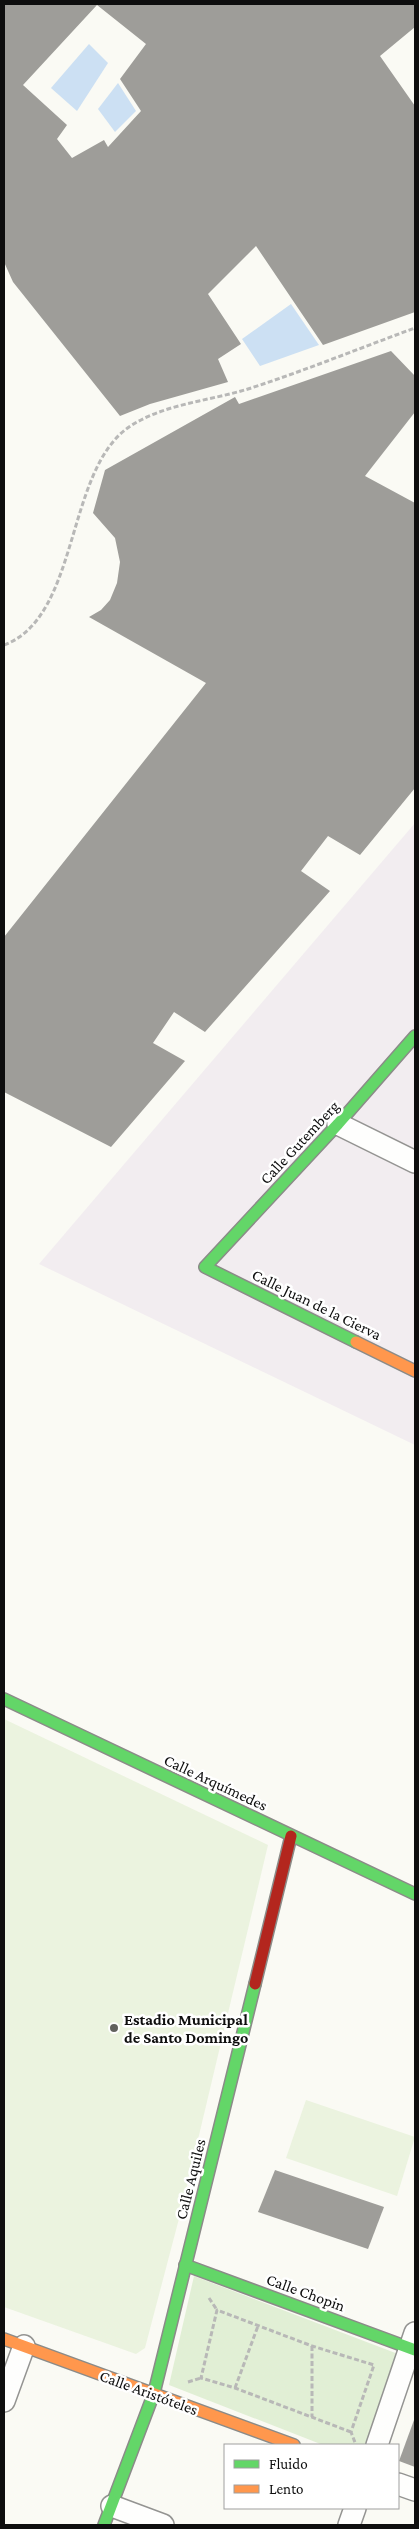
<svg xmlns="http://www.w3.org/2000/svg" width="419" height="2529" font-family="'Crimson Pro',serif">
<style>
.industrial{fill:#f2edf0}
.green{fill:#e1efd5}
.pitch{fill:#ebf3df}
.water{fill:#cce0f3}
.building{fill:#9e9d99;fill-rule:evenodd}
.lines{fill:none;stroke-linecap:round;stroke-linejoin:round}
.street-casing{stroke:#949492;stroke-width:24}
.fast-casing{stroke:#8b8b88;stroke-width:14}
.slow-casing{stroke:#8b8b88;stroke-width:14}
.jam-casing{stroke:#8b8b88;stroke-width:14}
.path{stroke:#b8b8b7;stroke-width:3;stroke-dasharray:5 2.5;stroke-linecap:butt}
.street{stroke:#fefefd;stroke-width:21}
.fast{stroke:#63d668;stroke-width:11}
.slow{stroke:#ff974d;stroke-width:11}
.jam{stroke:#b3261e;stroke-width:11}
.poi-dot{fill:#61615e;stroke:#fff;stroke-width:2}
.labels{text-anchor:middle;stroke-width:5;stroke-linejoin:round;paint-order:stroke}
.street-label{font-size:16px;fill:#0e0e0e;stroke:#fff}
.poi-label{font-size:16px;font-weight:bold;fill:#0e0e0e;stroke:#fff;text-anchor:start}
</style>
<rect width="100%" height="100%" fill="#fafaf4"/>
<path class="industrial" d="M415,823v622l-376,-181z"/>
<path class="green" d="M194,2276l204,78 -29,91h-46l-154,-60z"/>
<g class="pitch">
<path d="M4,1719l264,126 -87,366 -36,137 -9,6 -132,-47z"/>
<path d="M306,2100l109,37 -18,59 -111,-38z"/>
</g>
<g class="water">
<path d="M89,44l19,19 -31,48 -26,-23z"/>
<path d="M118,83l18,28 -21,21 -17,-23z"/>
<path d="M291,304l28,41 -59,21 -18,-27z"/>
</g>
<g class="building">
<path d="M4,4h411v23l-35,29 35,50v206l-92,33 -67,-99 -48,48 33,50 -23,15 10,23 -78,22 -30,12 -107,-134 -9,-20zM97,5l49,39 -26,35 21,32 -33,36 -4,-7 -32,18 -15,-19 10,-14 -44,-40z"/>
<path d="M391,351l24,25v36l-50,64 50,27v285l-55,67 -32,-19 -27,35 29,20 -125,141 -31,-20 -21,31 32,18 -74,86 -107,-55v-155l202,-254 -117,-66 12,-7 9,-10 7,-17 3,-21 -5,-24 -22,-25 12,-43 130,-73 4,7z"/>
<path d="M275,2170l109,37 -16,42 -110,-37z"/>
<path d="M414,2420h1v47l-16,-6z"/>
</g>
<g class="lines">
<g class="street-casing">
<g id="street">
<path d="M338,1124l77,38"/>
<path d="M4,2401l20,-55"/>
<path d="M377,2445l38,-112"/>
<path d="M398,2484l17,6"/>
<path d="M112,2506l51,19"/>
<path d="M349,2525l6,-17"/>
</g>
</g>
<g class="fast-casing">
<g id="fast">
<path d="M356,1342l-151,-75 133,-143 77,-88"/>
<path d="M4,1699l411,195"/>
<path d="M185,2265l230,85"/>
<path d="M104,2525l50,-132 101,-409"/>
</g>
</g>
<g class="slow-casing">
<g id="slow">
<path d="M356,1342l59,29"/>
<path d="M4,2339l290,106"/>
</g>
</g>
<g class="jam-casing">
<path id="jam" d="M255,1984l36,-148"/>
</g>
<g class="path">
<path d="M4,645c76,-28 61,-174 125,-218 34,-23 80,-26 119,-38 56,-18 112,-41 167,-61"/>
<path d="M209,2298l8,12"/>
<path d="M312,2346v71"/>
<path d="M188,2382l13,-4"/>
<path d="M235,2388l23,-62"/>
<path d="M351,2432l-116,-44 -34,-10 16,-68 95,36 62,19 -23,67 5,13"/>
</g>
<use href="#street" class="street"/>
<use href="#fast" class="fast"/>
<use href="#slow" class="slow"/>
<use href="#jam" class="jam"/>
</g>
<circle class="poi-dot" cx="114" cy="2028" r="5"/>
<g class="labels">
<g class="street-label">
<text transform="translate(299 1142) rotate(-47)" y="6">Calle Gutemberg</text>
<text transform="translate(317 1304) rotate(26)" y="6">Calle Juan de la Cierva</text>
<text transform="translate(216 1782) rotate(25)" y="6">Calle Arquímedes</text>
<text transform="translate(190 2179) rotate(-76)" y="6">Calle Aquiles</text>
<text transform="translate(306 2292) rotate(20)" y="6">Calle Chopin</text>
<text transform="translate(149 2392) rotate(20)" y="6">Calle Aristóteles</text>
</g>
<g class="poi-label">
<text x="124" y="2025">Estadio Municipal<tspan x="124" dy="18">de Santo Domingo</tspan></text>
</g>
</g>
<rect width="419" height="2529" fill="none" stroke="#0e0e0e" stroke-width="10"/>
<rect x="224" y="2444" width="175" height="65" fill="#ffffff" stroke="#9f9f9f"/>
<rect x="234" y="2460" width="25" height="8" fill="#63d668" stroke="#9f9f9f"/>
<text x="269" y="2469" font-size="15" fill="#0e0e0e">Fluido</text>
<rect x="234" y="2485" width="25" height="8" fill="#ff974d" stroke="#9f9f9f"/>
<text x="269" y="2494" font-size="15" fill="#0e0e0e">Lento</text>
</svg>
